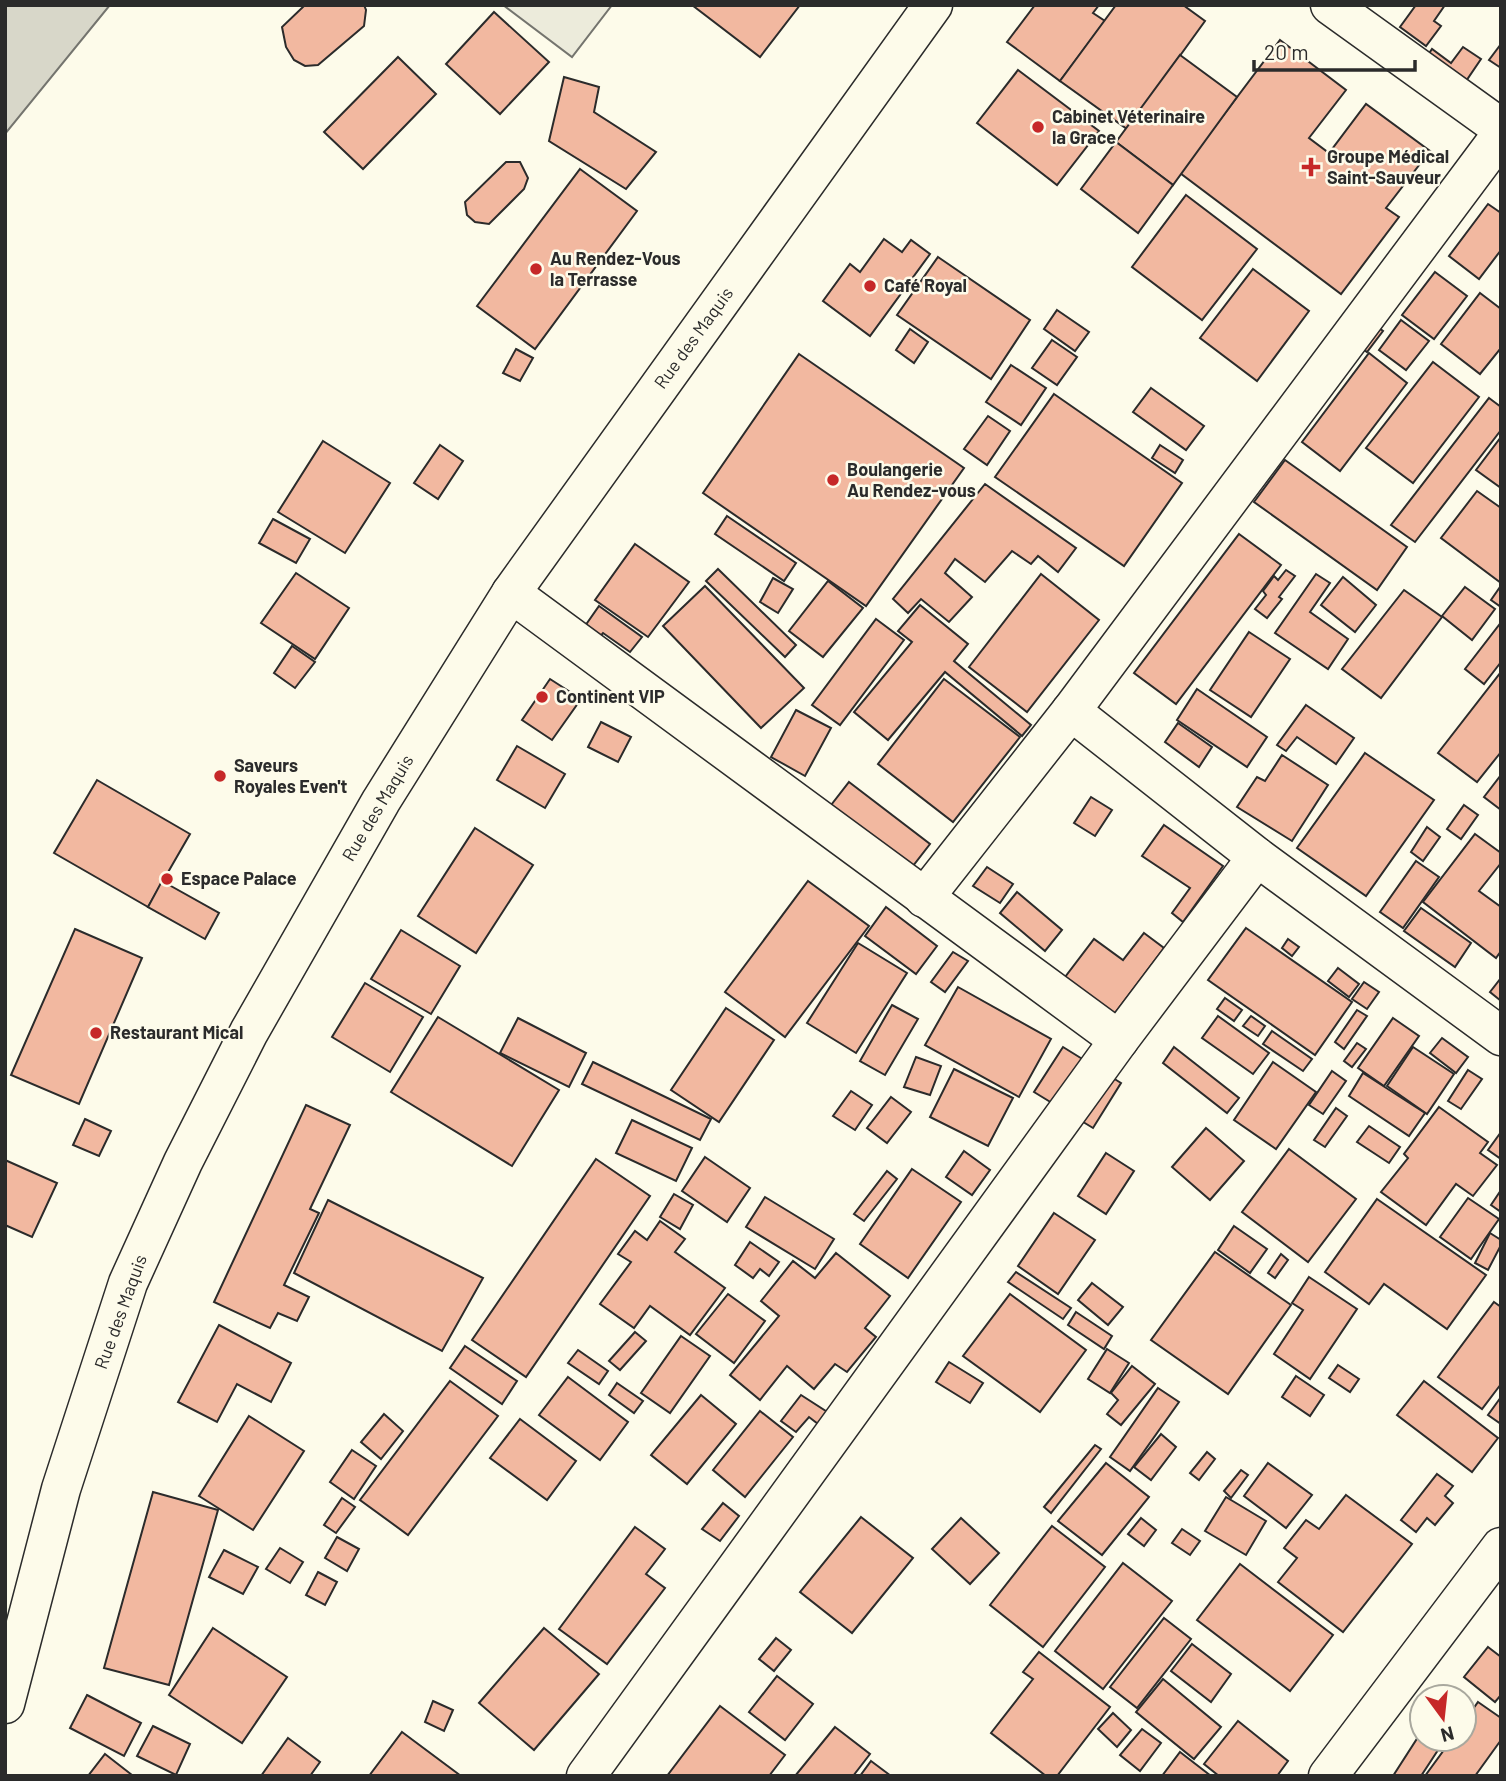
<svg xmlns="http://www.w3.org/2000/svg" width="1506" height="1781" font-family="Barlow,sans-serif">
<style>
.green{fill:#ecebdb;stroke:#74746e;stroke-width:2}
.water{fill:#d8d7c9;stroke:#74746e;stroke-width:2}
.building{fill:#f2b8a0;stroke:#2b2b2b;stroke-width:2}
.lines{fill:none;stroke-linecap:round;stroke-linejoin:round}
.minor-casing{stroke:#2b2b2b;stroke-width:41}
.tertiary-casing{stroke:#2b2b2b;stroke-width:41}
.minor{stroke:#fdfbea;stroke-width:38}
.tertiary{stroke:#fdfbea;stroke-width:38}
.poi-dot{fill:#c62828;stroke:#fdfbea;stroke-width:2.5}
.labels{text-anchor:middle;stroke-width:5;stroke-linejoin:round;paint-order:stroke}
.poi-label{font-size:18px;font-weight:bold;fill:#2b2b2b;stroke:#fdfbea;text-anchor:start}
.street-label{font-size:18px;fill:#2b2b2b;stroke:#fdfbea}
</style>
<rect width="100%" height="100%" fill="#fdfbea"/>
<path class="green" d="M503,5h109l-40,52z"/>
<path class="water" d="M5,5h105l-105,129z"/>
<g class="building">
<path d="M305,5h59l2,5 -2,16 -46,39 -13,1 -11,-6 -8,-13 -4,-20z"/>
<path d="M692,5h108l-40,52z"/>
<path d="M1035,5h64l-6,8 12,8 -45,60 -53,-39z"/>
<path d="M1116,5h67l22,16 -78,108 -67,-48z"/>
<path d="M1416,5h29l-11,16 7,5 -15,20 -26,-19z"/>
<path d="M494,12l55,50 -49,52 -54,-50z"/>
<path d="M1280,40l66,50 -37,48 20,15 37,-49 64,47 -44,57 13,9 -58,77 -161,-121z"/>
<path d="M1501,44v24l-12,-8z"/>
<path d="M1463,47l18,12 -19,28 -38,-26 8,-12 19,14z"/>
<path d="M1180,55l57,42 -64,88 -57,-43z"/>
<path d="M398,57l38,37 -73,75 -39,-37z"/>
<path d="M1018,70l81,61 -42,54 -80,-62z"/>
<path d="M564,77l35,10 -5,25 62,40 -30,37 -77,-48z"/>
<path d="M1116,142l57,43 -35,48 -57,-44z"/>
<path d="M506,162h14l8,16 -4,11 -35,35 -14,-2 -8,-7 -2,-13z"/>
<path d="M580,169l57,42 -102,138 -58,-43z"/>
<path d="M1186,195l71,54 -55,71 -70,-53z"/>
<path d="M1488,204l13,9v37l-22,29 -30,-23z"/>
<path d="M884,239l18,13 9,-12 19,14 -60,82 -47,-35 27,-37 10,8z"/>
<path d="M938,257l92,63 -39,59 -94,-64z"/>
<path d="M1253,269l56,42 -52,70 -57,-43z"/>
<path d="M1435,272l32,24 -33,43 -32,-24z"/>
<path d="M1480,293l21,16v39l-21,26 -39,-30z"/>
<path d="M1057,310l32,22 -14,19 -31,-22z"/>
<path d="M1401,320l28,21 -23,29 -27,-20z"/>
<path d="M1375,325l8,6 -16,21 -8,-6z"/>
<path d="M910,329l18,13 -14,21 -18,-13z"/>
<path d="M1052,340l25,17 -20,28 -25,-17z"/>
<path d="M516,349l17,9 -13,23 -17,-8z"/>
<path d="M1369,353l38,30 -67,88 -38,-29z"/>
<path d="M799,354l165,114 -98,138 -163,-113z"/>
<path d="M1433,362l46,35 -66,86 -47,-35z"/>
<path d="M1011,365l35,23 -25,37 -35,-23z"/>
<path d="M1151,388l53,38 -18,24 -53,-38z"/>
<path d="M1054,394l128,89 -58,83 -129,-89z"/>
<path d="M1489,398l12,9v23l-86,112 -24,-17z"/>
<path d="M988,416l22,15 -23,34 -23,-16z"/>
<path d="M1501,437v51l-25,-18z"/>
<path d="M323,441l67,42 -45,70 -67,-41z"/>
<path d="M440,445l23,16 -25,38 -24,-16z"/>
<path d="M1160,445l23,15 -8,13 -23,-15z"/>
<path d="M1285,460l122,87 -30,43 -123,-88z"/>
<path d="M985,484l91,64 -18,24 -20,-16 -7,8 -19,-13 -27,31 -30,-23 -10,14 27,24 -23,25 -28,-23 -13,14 -15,-14z"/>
<path d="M1477,491l24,17v75l-60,-45z"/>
<path d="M727,516l69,47 -12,18 -69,-47z"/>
<path d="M273,519l37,20 -14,24 -37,-20z"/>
<path d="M1239,534l42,31 -105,139 -42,-31z"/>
<path d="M635,544l54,38 -41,55 -53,-37z"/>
<path d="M718,569l78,76 -11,12 -79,-76z"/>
<path d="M1286,570l9,6 -16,21 3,2 -15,19 -12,-9 11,-14 -3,-4 11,-15 4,4z"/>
<path d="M296,573l53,35 -34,51 -54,-36z"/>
<path d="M1041,574l58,46 -72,92 -58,-45z"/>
<path d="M1316,574l14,9 -20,29 38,27 -20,30 -53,-36z"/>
<path d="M1343,577l33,28 -21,27 -34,-27z"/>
<path d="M773,578l20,11 -15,24 -18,-11z"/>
<path d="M828,581l35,27 -40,49 -34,-26z"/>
<path d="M705,586l99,102 -43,40 -98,-102z"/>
<path d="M1465,587l30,22 -23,31 -30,-24z"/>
<path d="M1500,587h1v20l-10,-7z"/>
<path d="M1404,590l38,27 -61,81 -39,-29z"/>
<path d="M920,605l48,39 -14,17 77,64 -9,11 -77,-64 -57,68 -34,-28 58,-70 -14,-11z"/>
<path d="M599,606l43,31 -12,15 -27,-19 -12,14 -13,-11z"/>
<path d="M876,619l28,21 -64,85 -28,-20z"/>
<path d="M1499,625l2,2v35l-17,22 -19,-15z"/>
<path d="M1249,632l41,27 -39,58 -41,-27z"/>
<path d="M292,646l23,16 -20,26 -21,-15z"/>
<path d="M1501,672v80l-24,30 -39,-29z"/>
<path d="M550,679l31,20 -29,41 -30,-20z"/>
<path d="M944,679l76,58 -67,85 -75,-58z"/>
<path d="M1197,689l70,48 -20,30 -70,-47z"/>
<path d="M1306,705l48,33 -18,26 -39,-27 -11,14 -9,-6z"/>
<path d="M796,710l35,18 -26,48 -34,-19z"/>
<path d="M601,722l30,15 -13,25 -30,-15z"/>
<path d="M1178,723l34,24 -13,20 -34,-25z"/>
<path d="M517,746l48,28 -20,34 -48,-28z"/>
<path d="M1365,753l69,47 -68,96 -69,-48z"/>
<path d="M1282,755l46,30 -36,56 -55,-34 20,-30 8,4z"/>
<path d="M1501,775v35l-17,-13z"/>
<path d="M97,780l93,54 -42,73 -94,-54z"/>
<path d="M849,782l81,62 -21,27 -81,-62z"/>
<path d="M1091,797l21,13 -17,26 -21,-13z"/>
<path d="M1464,805l14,10 -17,24 -14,-10z"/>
<path d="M1164,825l59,41 -40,56 -11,-9 18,-25 -48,-32z"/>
<path d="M1427,827l13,10 -17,24 -12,-9z"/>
<path d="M475,828l58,37 -57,88 -58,-37z"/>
<path d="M1475,834l26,19v10l-22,28 22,16v44l-5,7 -73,-56z"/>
<path d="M1416,861l23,16 -36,51 -23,-16z"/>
<path d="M987,867l26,17 -13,19 -27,-17z"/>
<path d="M162,881l57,32 -14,26 -57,-32z"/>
<path d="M808,881l61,45 -84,111 -60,-45z"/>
<path d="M1017,892l45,38 -17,21 -45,-38z"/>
<path d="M886,907l51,39 -21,28 -51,-38z"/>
<path d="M1421,908l50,35 -16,24 -51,-36z"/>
<path d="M1246,928l106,74 -37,53 -107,-75z"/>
<path d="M75,929l67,29 -63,146 -68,-29z"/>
<path d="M401,930l59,36 -29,48 -60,-35z"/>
<path d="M1144,933l20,15 -55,73 -50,-36 35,-46 29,21z"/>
<path d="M1288,939l11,8 -7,9 -10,-8z"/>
<path d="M858,943l49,30 -51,80 -49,-30z"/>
<path d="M953,952l15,9 -23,31 -14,-10z"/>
<path d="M1338,968l21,16 -10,13 -21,-16z"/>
<path d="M1501,978v23l-11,-9z"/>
<path d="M1364,982l15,10 -12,17 -15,-10z"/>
<path d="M365,983l58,34 -33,55 -58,-35z"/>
<path d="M958,987l93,52 -32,58 -94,-52z"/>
<path d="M1225,998l17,12 -8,11 -17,-12z"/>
<path d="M892,1005l26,14 -33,56 -25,-14z"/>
<path d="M726,1008l48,32 -55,82 -48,-32z"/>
<path d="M1357,1010l10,6 -23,33 -9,-7z"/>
<path d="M1218,1016l51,37 -16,21 -51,-36z"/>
<path d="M1251,1016l14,10 -7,10 -15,-10z"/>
<path d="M438,1017l121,73 -47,76 -121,-74z"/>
<path d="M518,1018l68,35 -17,34 -69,-34z"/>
<path d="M1393,1018l26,18 -35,50 -26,-18z"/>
<path d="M1272,1031l40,28 -9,12 -40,-27z"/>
<path d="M1442,1038l26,19 -12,16 -26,-20z"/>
<path d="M1357,1043l9,6 -14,18 -8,-6z"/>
<path d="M1063,1047l58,36 -28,45 -59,-36z"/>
<path d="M1174,1047l65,51 -12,15 -64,-50z"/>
<path d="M1413,1047l41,27 -27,40 -40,-28z"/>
<path d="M916,1057l25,9 -11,29 -26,-8z"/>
<path d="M593,1062l118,57 -11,21 -118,-56z"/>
<path d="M1273,1062l43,30 -40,57 -42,-29z"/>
<path d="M954,1069l59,29 -25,48 -58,-29z"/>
<path d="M1468,1070l14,9 -21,30 -13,-8z"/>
<path d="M1332,1071l14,10 -23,33 -14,-9z"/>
<path d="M1363,1073l62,40 -16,23 -60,-40z"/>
<path d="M851,1091l21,14 -17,25 -22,-14z"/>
<path d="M891,1097l20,15 -24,31 -20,-15z"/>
<path d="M306,1105l44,20 -40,84 9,4 -35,72 25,12 -12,24 -19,-8 -8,15 -56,-26z"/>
<path d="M1439,1107l49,35 -8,11 17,12 -24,31 -17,-12 -30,41 -45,-33 27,-34 -4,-4z"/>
<path d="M1336,1108l11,8 -22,31 -11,-7z"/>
<path d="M85,1119l26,12 -12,25 -26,-11z"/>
<path d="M632,1120l60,28 -16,33 -60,-28z"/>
<path d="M1369,1126l31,21 -11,16 -32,-21z"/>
<path d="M1206,1128l38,33 -34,39 -38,-33z"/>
<path d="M1501,1132v27l-13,-9z"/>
<path d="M1289,1149l67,50 -48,63 -66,-50z"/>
<path d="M964,1151l26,19 -18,25 -26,-18z"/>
<path d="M1106,1153l28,18 -28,43 -28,-18z"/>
<path d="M705,1157l45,31 -23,34 -45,-31z"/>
<path d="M596,1159l54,37 -124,181 -54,-37z"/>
<path d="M5,1160l52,23 -25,54 -27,-12z"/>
<path d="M912,1169l49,33 -53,76 -48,-34z"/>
<path d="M887,1171l10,8 -33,42 -10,-7z"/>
<path d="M1501,1190v22l-10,-7z"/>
<path d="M674,1194l19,11 -13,24 -20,-12z"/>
<path d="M765,1197l69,42 -19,30 -69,-42z"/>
<path d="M1468,1198l31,21 -28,40 -31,-22z"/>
<path d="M1377,1199l109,76 -39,54 -63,-45 -15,20 -44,-32z"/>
<path d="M328,1200l155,78 -41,73 -148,-78z"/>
<path d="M1054,1213l41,27 -37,54 -40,-28z"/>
<path d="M660,1221l25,18 -10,13 50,36 -35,47 -40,-29 -16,22 -34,-24 31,-42 -13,-8 17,-23 12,9z"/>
<path d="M1234,1226l33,23 -17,24 -32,-23z"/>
<path d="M1490,1233l11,7v5l-13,25 -13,-7z"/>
<path d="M750,1242l29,20 -10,14 -9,-7 -7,9 -18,-13z"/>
<path d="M1215,1252l76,53 -63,89 -77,-54z"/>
<path d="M836,1253l54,43 -25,32 11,9 -29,35 -12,-8 -21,25 -27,-23 -27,34 -30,-25 49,-59 -18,-15 32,-40 22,17z"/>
<path d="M1281,1254l7,6 -13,18 -7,-5z"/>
<path d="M1016,1272l55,36 -8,11 -55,-37z"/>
<path d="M1309,1277l48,32 -47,70 -36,-25 29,-44 -11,-7z"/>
<path d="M1092,1283l31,24 -15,18 -30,-25z"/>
<path d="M728,1294l37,27 -31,42 -38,-29z"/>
<path d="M1010,1294l76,56 -46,62 -77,-56z"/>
<path d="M1494,1302l7,5v77l-19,25 -44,-32z"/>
<path d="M1076,1312l36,24 -8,13 -36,-24z"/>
<path d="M219,1325l72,38 -20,39 -34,-18 -20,38 -39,-20z"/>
<path d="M635,1332l11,9 -26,29 -11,-9z"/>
<path d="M681,1336l29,20 -40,57 -29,-20z"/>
<path d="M465,1346l52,35 -15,23 -52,-36z"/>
<path d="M1107,1349l22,14 -19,30 -22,-14z"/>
<path d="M578,1350l30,21 -9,13 -31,-21z"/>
<path d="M949,1362l34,21 -13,20 -34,-21z"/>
<path d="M1338,1365l21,14 -9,13 -21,-14z"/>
<path d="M1132,1366l23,18 -34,41 -14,-11 11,-14 -7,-7z"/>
<path d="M1296,1376l28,19 -14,21 -28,-19z"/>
<path d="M568,1377l60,45 -28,38 -61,-45z"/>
<path d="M450,1381l48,35 -90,119 -48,-35z"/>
<path d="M1424,1381l74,57 -26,34 -75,-57z"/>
<path d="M617,1383l26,18 -9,12 -25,-18z"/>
<path d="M1158,1388l21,14 -49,69 -20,-14z"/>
<path d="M701,1395l35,29 -49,60 -36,-29z"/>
<path d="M801,1395l31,20 -10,12 -13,-10 -13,15 -15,-11z"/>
<path d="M1501,1397v27l-13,-9z"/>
<path d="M760,1411l33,26 -48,60 -32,-27z"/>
<path d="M384,1414l19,17 -22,28 -20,-17z"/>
<path d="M249,1416l55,35 -51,79 -54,-34z"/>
<path d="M520,1419l56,42 -29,39 -57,-42z"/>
<path d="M1161,1434l15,13 -25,33 -17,-13z"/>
<path d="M1095,1445l6,4 -50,64 -7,-6z"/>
<path d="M352,1450l24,16 -22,33 -24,-17z"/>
<path d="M1207,1452l8,7 -16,21 -9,-7z"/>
<path d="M1106,1463l43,34 -47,58 -44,-34z"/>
<path d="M1268,1463l44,32 -26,33 -42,-32z"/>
<path d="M1241,1470l7,5 -17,23 -7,-7z"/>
<path d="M1437,1474l16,12 -8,10 8,7 -18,22 -8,-7 -11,14 -15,-12z"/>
<path d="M153,1492l65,18 -49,175 -65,-17z"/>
<path d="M1346,1495l66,49 -69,88 -65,-50 19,-24 -13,-10 22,-28 13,9z"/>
<path d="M1226,1497l40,24 -20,34 -41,-24z"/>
<path d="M342,1498l13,9 -19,26 -12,-8z"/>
<path d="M723,1503l16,13 -19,25 -18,-12z"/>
<path d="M861,1517l52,41 -61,75 -52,-41z"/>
<path d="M961,1518l38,35 -29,31 -38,-35z"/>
<path d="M1141,1518l15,12 -12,16 -16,-12z"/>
<path d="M1052,1526l53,41 -62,80 -53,-42z"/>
<path d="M635,1527l30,22 -19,25 19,14 -58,76 -48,-35z"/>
<path d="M1182,1529l18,12 -10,14 -18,-12z"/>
<path d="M337,1537l22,12 -12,22 -22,-13z"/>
<path d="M280,1548l23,14 -13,21 -24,-14z"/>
<path d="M224,1550l34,17 -15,27 -34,-17z"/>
<path d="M1123,1563l49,38 -69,88 -48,-38z"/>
<path d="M1240,1564l93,71 -43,56 -93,-71z"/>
<path d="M318,1572l19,10 -12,23 -19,-10z"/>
<path d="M1164,1618l27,21 -54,69 -27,-21z"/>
<path d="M213,1628l74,49 -45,66 -73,-48z"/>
<path d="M544,1628l55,46 -65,76 -55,-47z"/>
<path d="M776,1638l15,12 -17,21 -15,-12z"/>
<path d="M1192,1644l39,30 -20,28 -40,-31z"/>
<path d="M1488,1647l13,10v38l-6,7 -31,-25z"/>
<path d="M1039,1652l71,55 -53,69h-11l-55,-43 42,-54 -10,-7z"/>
<path d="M777,1676l36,28 -28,36 -36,-28z"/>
<path d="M1163,1679l58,48 -27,32 -58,-47z"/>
<path d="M87,1695l54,28 -17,33 -54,-28z"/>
<path d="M433,1701l20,9 -9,21 -19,-9z"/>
<path d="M1478,1702l23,16v22l-26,36h-50l27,-37h12v-17z"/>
<path d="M720,1706l65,49 -16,21h-102z"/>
<path d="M1113,1713l18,17 -14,17 -19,-18z"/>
<path d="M1238,1721l50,40 -11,15h-58l-15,-12z"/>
<path d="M153,1726l37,18 -14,31 -39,-19z"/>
<path d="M835,1727l35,27 -17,22h-58z"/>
<path d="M1142,1729l19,14 -21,28 -20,-16z"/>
<path d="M402,1732l59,44h-92z"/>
<path d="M1420,1734l2,5h6l12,8 -19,29h-28z"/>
<path d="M288,1738l32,24 -10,14h-49z"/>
<path d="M1180,1752l31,24h-49z"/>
<path d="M105,1754l27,21 -44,1z"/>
<path d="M871,1761l20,15h-31z"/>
</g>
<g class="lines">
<g class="minor-casing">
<g id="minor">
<path d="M1330,5l171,123"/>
<path d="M511,593l608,447"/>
<path d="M1071,711l186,146 244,179"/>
<path d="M924,898l147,-187 430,-576"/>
<path d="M586,1776l533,-736 138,-183"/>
</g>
</g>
<g class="tertiary-casing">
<g id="tertiary">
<path d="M5,1704l56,-215 67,-206 55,-121 66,-130 132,-231 130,-208 422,-588"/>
<path d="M1328,1776l173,-229"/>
</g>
</g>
<use href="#minor" class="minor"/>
<use href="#tertiary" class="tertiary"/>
</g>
<g class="poi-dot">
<circle cx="1038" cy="127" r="7"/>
<path d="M1307.5 156.5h7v7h7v7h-7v7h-7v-7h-7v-7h7z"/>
<circle cx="536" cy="269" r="7"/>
<circle cx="870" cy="286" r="7"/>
<circle cx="833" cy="480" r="7"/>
<circle cx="542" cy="697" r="7"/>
<circle cx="220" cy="776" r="7"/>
<circle cx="167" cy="879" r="7"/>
<circle cx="96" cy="1033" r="7"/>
</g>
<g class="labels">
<g class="poi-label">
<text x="1052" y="123">Cabinet Véterinaire<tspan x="1052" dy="21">la Grace</tspan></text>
<text x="1327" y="163">Groupe Médical<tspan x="1327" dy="21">Saint-Sauveur</tspan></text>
<text x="550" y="265">Au Rendez-Vous<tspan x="550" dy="21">la Terrasse</tspan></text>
<text x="884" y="292">Café Royal</text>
<text x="847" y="476">Boulangerie<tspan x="847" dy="21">Au Rendez-vous</tspan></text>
<text x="556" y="703">Continent VIP</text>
<text x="234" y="772">Saveurs<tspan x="234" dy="21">Royales Even't</tspan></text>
<text x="181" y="885">Espace Palace</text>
<text x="110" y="1039">Restaurant Mical</text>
</g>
<g class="street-label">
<text transform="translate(694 338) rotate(-54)" y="6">Rue des Maquis</text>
<text transform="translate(378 808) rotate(-59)" y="6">Rue des Maquis</text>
<text transform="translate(121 1312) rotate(-70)" y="6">Rue des Maquis</text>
</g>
</g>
<rect width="1506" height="1781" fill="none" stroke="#2b2b2b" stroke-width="14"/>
<g transform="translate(1443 1718) rotate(165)"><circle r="33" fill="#fdfbea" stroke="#a9a89e" stroke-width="2"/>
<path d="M0-5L12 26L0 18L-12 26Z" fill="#c62828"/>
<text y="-10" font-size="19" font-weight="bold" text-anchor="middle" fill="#2b2b2b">N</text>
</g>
<path d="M1254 60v10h161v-10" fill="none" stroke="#2b2b2b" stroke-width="3.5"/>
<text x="1264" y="60" font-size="21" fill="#2b2b2b" stroke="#fdfbea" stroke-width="5" paint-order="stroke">20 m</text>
</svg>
